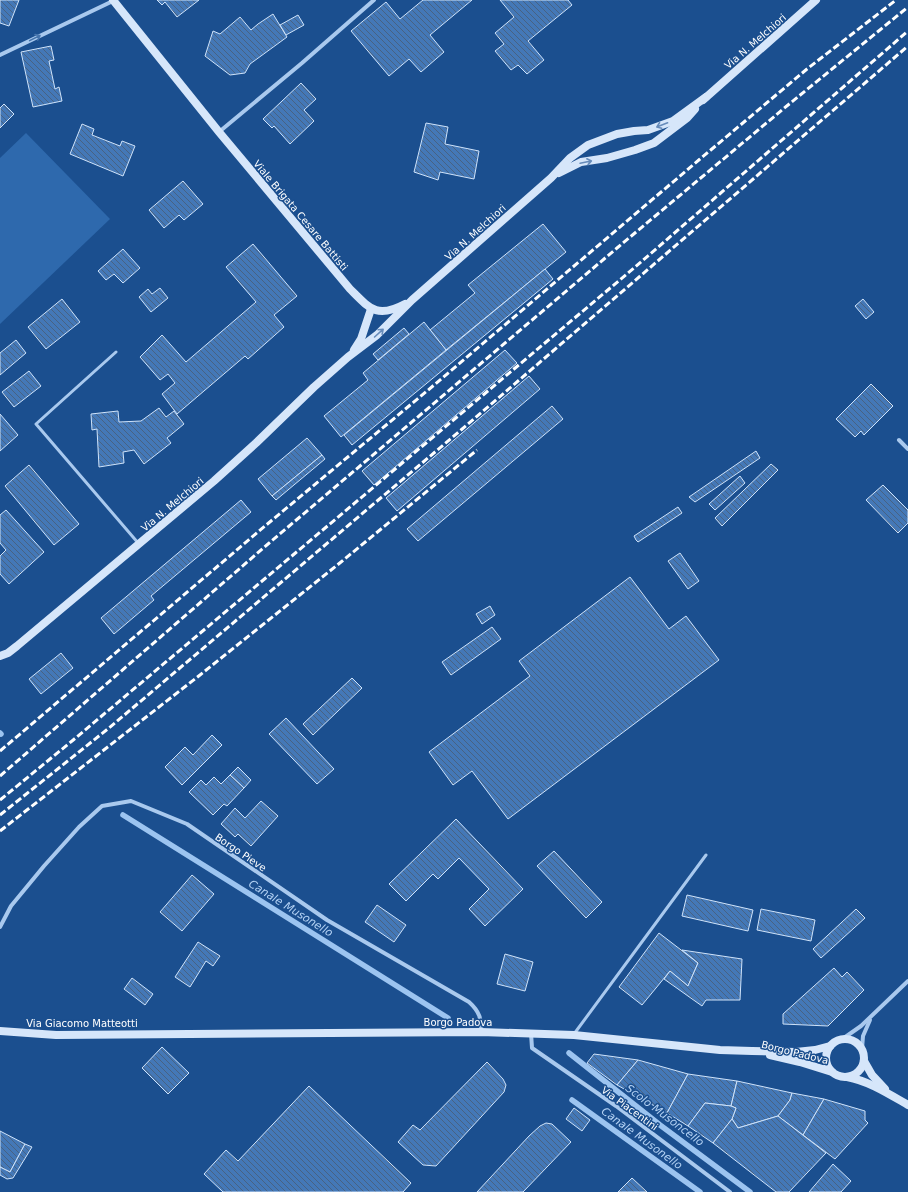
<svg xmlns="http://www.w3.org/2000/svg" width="908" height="1192" font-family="'DejaVu Sans',sans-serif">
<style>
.pitch{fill:#2e69ad}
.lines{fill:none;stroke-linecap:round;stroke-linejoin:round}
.stream{stroke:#9cc4f0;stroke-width:5.5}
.building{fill:url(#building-back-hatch);stroke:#cfe3fa}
.lane{stroke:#a9c9ee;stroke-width:3}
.street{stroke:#a9c9ee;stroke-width:4}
.secondary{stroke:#d6e6fa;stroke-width:8}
.rail{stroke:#fff;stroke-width:3;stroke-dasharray:7 3;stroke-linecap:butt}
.oneway{stroke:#4674ac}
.oneway2{stroke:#668bba}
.labels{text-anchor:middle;stroke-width:3;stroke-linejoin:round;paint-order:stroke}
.street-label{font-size:10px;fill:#fff;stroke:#1b4f8f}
.water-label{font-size:11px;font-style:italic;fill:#b5d3f5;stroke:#1b4f8f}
</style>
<defs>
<pattern id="building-back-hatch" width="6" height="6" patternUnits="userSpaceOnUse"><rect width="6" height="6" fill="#4478b7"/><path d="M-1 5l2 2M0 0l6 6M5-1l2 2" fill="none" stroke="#486282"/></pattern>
</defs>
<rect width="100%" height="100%" fill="#1b4f8f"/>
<path class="pitch" d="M26,133l84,86 -110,105v-166z"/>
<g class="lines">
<g class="stream">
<path d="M0,733l1,1"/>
<path d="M123,815l325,203"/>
<path d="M569,1053l91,72 90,67"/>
<path d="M572,1100l128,92"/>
</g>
</g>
<g class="building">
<path d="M0,0h19l-10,26 -9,-3z"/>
<path d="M157,0h42l-22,17 -12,-15 -3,3z"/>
<path d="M423,0h49l-42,35 14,17 -23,20 -12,-13 -20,17 -38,-45 35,-29 14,17z"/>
<path d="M500,0h68l4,5 -44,36 16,19 -17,14 -9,-9 -7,5 -16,-19 9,-7 -9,-11 19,-16z"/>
<path d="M273,14l14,23 -37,27 -5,9 -15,2 -25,-19 8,-25 7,3 20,-17 11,13 7,-6z"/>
<path d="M298,15l6,10 -18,10 -6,-10z"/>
<path d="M51,46l3,14 -5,1 6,28 4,-2 3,14 -29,6 -12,-55z"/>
<path d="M301,83l15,16 -12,11 10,11 -24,23 -16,-18 -2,2 -9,-9z"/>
<path d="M4,104l10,10 -14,14v-20z"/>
<path d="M426,123l22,4 -3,17 34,7 -5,28 -34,-7 -2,8 -24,-8z"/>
<path d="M82,124l12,5 -2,6 28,11 2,-5 13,5 -12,30 -53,-22z"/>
<path d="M183,181l20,23 -19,16 -5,-5 -15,13 -15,-18z"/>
<path d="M543,224l23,28 -120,98 -16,-20 45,-37 -7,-8z"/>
<path d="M253,244l44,52 -23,19 10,12 -36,32 -3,-3 -68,58 -15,-20 13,-11 -7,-9 -8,6 -20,-23 22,-22 24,27 70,-60 -30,-35z"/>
<path d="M123,249l17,19 -17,15 -9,-9 -8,6 -8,-9z"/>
<path d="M545,269l8,10 -201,166 -8,-10z"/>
<path d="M160,288l8,10 -17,14 -12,-15 9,-8 4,5z"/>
<path d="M62,299l18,23 -34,27 -18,-22z"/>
<path d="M863,299l11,13 -8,7 -11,-13z"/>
<path d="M424,322l22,28 -105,87 -17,-21 44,-36 -5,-7z"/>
<path d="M404,328l5,6 -31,26 -5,-6z"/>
<path d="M16,340l10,13 -26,22v-22z"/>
<path d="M505,350l12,13 -143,122 -12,-14z"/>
<path d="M29,371l12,15 -27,21 -12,-15z"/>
<path d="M529,376l11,13 -143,122 -11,-13z"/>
<path d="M871,384l22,22 -29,29 -3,-4 -6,6 -19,-18z"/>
<path d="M552,406l11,13 -145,122 -11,-12z"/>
<path d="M159,408l7,9 8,-6 10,13 -17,14 4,5 -27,21 -10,-14 -11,2 1,11 -25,4 -2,-38 -5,1 -1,-16 27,-3 1,11 22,-1z"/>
<path d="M0,414l18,21 -18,16z"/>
<path d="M307,438l15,17 -50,41 -14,-17z"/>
<path d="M756,451l4,7 -65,44 -6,-5z"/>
<path d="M322,455l3,4 -49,41 -4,-4z"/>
<path d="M771,464l7,6 -56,56 -7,-8z"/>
<path d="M29,465l50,59 -25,21 -49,-59z"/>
<path d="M740,476l5,7 -30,27 -6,-6z"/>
<path d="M883,485l25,25v13l-10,10 -32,-33z"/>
<path d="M241,500l10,12 -100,84 3,4 -40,34 -13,-16z"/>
<path d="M678,507l4,6 -44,29 -2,-2 -2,-4z"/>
<path d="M6,510l38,42 -35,32 -9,-10v-18l6,-6 -6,-7v-28z"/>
<path d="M680,553l19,28 -11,8 -20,-28z"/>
<path d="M630,577l39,52 17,-13 33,44 -211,159 -36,-48 -19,14 -24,-33 101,-76 -11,-15z"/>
<path d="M490,606l5,9 -13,9 -6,-10z"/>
<path d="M492,627l9,12 -50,36 -9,-13z"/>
<path d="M61,653l12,15 -32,26 -12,-15z"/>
<path d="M352,678l10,10 -49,47 -10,-11z"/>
<path d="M286,718l48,51 -17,15 -48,-50z"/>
<path d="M212,735l10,10 -40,40 -17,-18 20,-20 8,8z"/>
<path d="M238,767l13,13 -7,8 -14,-13z"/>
<path d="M230,775l14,13 -17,18 -3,-2 -11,11 -24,-23 12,-12 5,5 8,-8 7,7z"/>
<path d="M261,801l17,15 -27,30 -13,-12 -3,3 -14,-13 14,-16 10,10z"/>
<path d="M456,819l67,70 -38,37 -16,-17 20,-20 -30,-31 -21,21 -5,-5 -27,27 -17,-17z"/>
<path d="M554,851l48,51 -16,16 -49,-52z"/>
<path d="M192,875l22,19 -32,37 -22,-19z"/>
<path d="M687,895l66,15 -5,21 -66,-15z"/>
<path d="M377,905l29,20 -12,17 -29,-20z"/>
<path d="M761,909l54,11 -4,21 -54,-11z"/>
<path d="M856,909l9,9 -44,40 -8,-9z"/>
<path d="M659,933l39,30 -10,23 -18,-15 -28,34 -23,-18z"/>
<path d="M198,942l22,14 -7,10 -7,-5 -16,26 -15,-10z"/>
<path d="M682,950l60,9 -2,41h-34l-4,6 -38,-27 6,-8 18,15 10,-23z"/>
<path d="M505,954l28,8 -8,29 -28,-7z"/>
<path d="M834,968l8,9 5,-5 17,18 -36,36 -45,-2v-10z"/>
<path d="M132,978l21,16 -8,11 -21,-16z"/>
<path d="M162,1047l27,26 -21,21 -26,-26z"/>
<path d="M594,1054l44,6 -21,25 -30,-22z"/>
<path d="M638,1060l50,14 -21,39 -50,-28z"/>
<path d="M487,1062l16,17 3,6 -2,7 -68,74 -13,-1 -25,-23 15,-17 7,5z"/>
<path d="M688,1074l49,7 -6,25 -26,-3 -17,23 -21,-13z"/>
<path d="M737,1081l55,12 -2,7 -12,16 -40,12 -6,-9 4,-11 -5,-2z"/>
<path d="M309,1086l102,97 -8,9h-180l-19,-18 22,-24 12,11z"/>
<path d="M792,1093l32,6 -21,36 -25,-19 12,-16z"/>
<path d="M824,1099l41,12v9l3,3 -33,36 -32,-24z"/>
<path d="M705,1103l26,3 5,2 -4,11 -19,24 -25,-17z"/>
<path d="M574,1108l16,12 -8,11 -16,-12z"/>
<path d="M778,1116l48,37 -37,39h-13l-63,-49 19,-24 6,9z"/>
<path d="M546,1123l6,1 19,18 -48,50h-46l52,-56 11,-10z"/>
<path d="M0,1131l25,13 -15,28 -10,-5z"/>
<path d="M25,1144l7,3 -19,31 -6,1 -7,-4v-8l10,5z"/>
<path d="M833,1164l18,17 -10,11h-32z"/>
<path d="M632,1178l15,14h-29z"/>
</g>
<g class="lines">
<g class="lane">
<path d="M116,352l-80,72 103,120"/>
<path d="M574,1034l132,-179"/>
</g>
<g class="street">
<path d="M0,55l113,-54"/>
<path d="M219,132l83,-69 72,-63"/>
<path d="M899,440l9,9"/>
<path d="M0,927l11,-21 33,-40 35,-39 23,-21 29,-5 56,23 140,96 142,82c10,9 13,17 12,30"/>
<path d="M531,1033l1,15 84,58 114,86"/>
<path d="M841,1040l20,-14 47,-45"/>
<path d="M862,1049l1,-13 7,-16"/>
</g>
<g class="secondary">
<path d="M113,0l106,132 131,157c20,20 27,30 55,15"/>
<path d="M703,100l113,-100"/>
<path d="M559,173l22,-11 26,-4 28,-8 19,-7 33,-25 8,-9"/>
<path d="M354,350l7,-11 10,-30"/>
<path d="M0,656l8,-3 9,-7 197,-165 42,-38 58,-56 34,-30 29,-22 35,-35 139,-122 19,-20 18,-13 29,-11 17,-3 14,-1 25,-9 33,-24"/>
<path d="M0,1031l56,4 425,-3 93,3 146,15 32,1 44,1 19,-2 15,-4"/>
<circle cx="845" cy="1058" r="19"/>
<path d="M770,1055l30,7 32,10"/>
<path d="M864,1061l8,14 13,14"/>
<path d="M847,1077c22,4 42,17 61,28"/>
</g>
<g class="rail">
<path d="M0,751l265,-225 162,-135 273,-232 107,-90 89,-69"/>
<path d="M0,776l268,-232 349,-296 171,-143 120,-98"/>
<path d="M0,800l72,-59 562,-473 274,-237"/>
<path d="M0,815l109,-87 352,-298 447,-384"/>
<path d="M0,831l200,-156 141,-113 136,-112"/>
</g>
</g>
<defs><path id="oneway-shaft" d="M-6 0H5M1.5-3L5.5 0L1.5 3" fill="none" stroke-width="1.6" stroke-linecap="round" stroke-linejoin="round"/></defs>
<use class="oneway" href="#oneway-shaft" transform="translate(35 38) rotate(-26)"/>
<g class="oneway2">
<use href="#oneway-shaft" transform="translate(662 125) rotate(159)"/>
<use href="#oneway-shaft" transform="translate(586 162) rotate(-12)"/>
<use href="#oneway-shaft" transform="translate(379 333) rotate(-42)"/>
</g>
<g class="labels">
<g class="street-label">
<text transform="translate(755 41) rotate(-41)" y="4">Via N. Melchiori</text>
<text transform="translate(301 215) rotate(50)" y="4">Viale Brigata Cesare Battisti</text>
<text transform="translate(475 232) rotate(-42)" y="4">Via N. Melchiori</text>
<text transform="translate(172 504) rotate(-40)" y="4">Via N. Melchiori</text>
<text transform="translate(241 852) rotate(34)" y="4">Borgo Pieve</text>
<text x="458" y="1026">Borgo Padova</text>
<text x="82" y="1027">Via Giacomo Matteotti</text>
<text transform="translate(795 1052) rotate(14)" y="4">Borgo Padova</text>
<text transform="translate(630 1108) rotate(36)" y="4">Via Piacentini</text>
</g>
<g class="water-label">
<text transform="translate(291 908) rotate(32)" y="4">Canale Musonello</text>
<text transform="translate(665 1115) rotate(37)" y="4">Scolo Musoncello</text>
<text transform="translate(642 1138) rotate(36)" y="4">Canale Musonello</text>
</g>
</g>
</svg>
